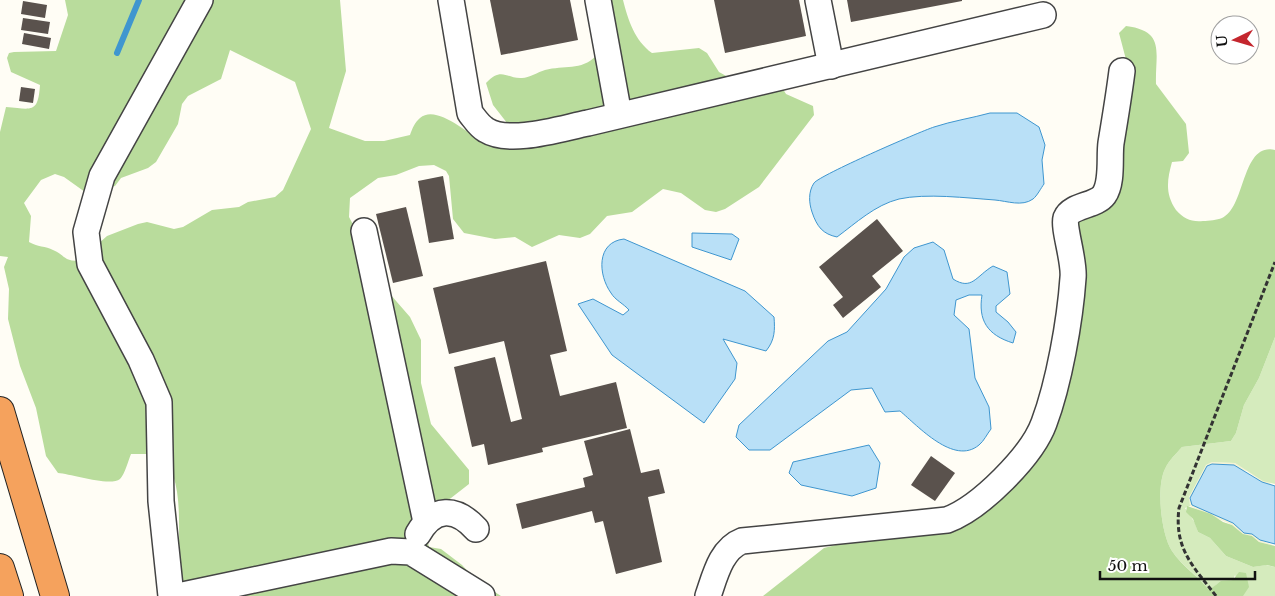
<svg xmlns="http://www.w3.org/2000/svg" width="1275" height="596" font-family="'Libre Baskerville',serif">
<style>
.farmland{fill:#f6f3d4}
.green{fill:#d5ebbd}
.forest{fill:#b9dc9c;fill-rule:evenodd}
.water{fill:#b9e0f7;stroke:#3f96cf}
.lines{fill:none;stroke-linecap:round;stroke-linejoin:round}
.stream{stroke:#3f96cf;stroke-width:6}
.building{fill:#5a524d}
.minor-casing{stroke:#444;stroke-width:28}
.highway-casing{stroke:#222;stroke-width:30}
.path{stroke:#333;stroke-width:3;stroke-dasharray:5 2.5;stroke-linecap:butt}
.minor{stroke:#fff;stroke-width:25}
.highway{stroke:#f5a25d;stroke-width:28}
</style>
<rect width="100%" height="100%" fill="#fffdf5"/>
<path class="farmland" d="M1212,462l23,1 40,23 -13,-4 -15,-11 -35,-7 -20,41 41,18 15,11h4l8,6 15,6 -16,-4 -7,-6 -9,-2 -11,-9 -42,-19 -1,-9 17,-32z"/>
<path class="green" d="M1275,337v147l-12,-3 -28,-18 -23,-1 -6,3 -17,32 1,9 -5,2 10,15 3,9 12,6 16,18 27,11 13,-2 9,2v29h-32l-8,-21 -2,5 -16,4 -8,7c-10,-15 -27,-25 -37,-40 -11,-17 -16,-64 -7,-82 4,-9 11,-15 17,-22l49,-6 5,-8 8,-28 15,-27z"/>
<g class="forest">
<path d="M65,0h275l6,71 -17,57 36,13h19l26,-6c2,-6 5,-13 10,-17 16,-14 47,15 62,23l29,-13 -18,-23 -7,-22c16,-17 20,-4 36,-5 7,0 16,-6 23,-8 19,-5 36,1 51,-14l5,-56h22c5,20 12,41 29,53l47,-5 8,5 12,19 9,5 53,9 5,8 27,12 1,9 -55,72 -34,22 -9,3 -11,-2 -24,-17 -18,-4 -31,23 -25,4 -17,18 -10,4 -21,-3 -27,12 -17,-10 -20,2 -31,-6 -11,-14 -4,-43 -3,-5 -12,-6 -15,1 -23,9 -18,3 -28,20 -1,19 41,77 20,23 11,23v43l10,41 38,46v14l-27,21 -15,33 2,9 12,2 21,16 13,14 26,17h-312c-18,-38 -3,-82 -16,-121l-26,-21h-16c-3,7 -6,20 -11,25 -10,8 -48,-5 -62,-6l-12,-17 -10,-48 -16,-42 -12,-47 1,-30 -5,-22 4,-10 -8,-1v-124l6,-25c26,2 32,7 34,-22l-29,-13 -4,-14 2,-5 5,-1 42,-1 12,-36zM230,50l65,32 16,47 -28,61 -8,7 -27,5 -9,5 -27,3 -29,17 -9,2 -27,-7 -9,2 -31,12 -28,25c-16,0 -14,-6 -26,-11 -7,-4 -16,-3 -24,-8l2,-26 -7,-13 17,-23 14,-6 9,3 21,15 30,-6 6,-8 27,-10 8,-6 22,-38 4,-20 6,-8 33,-17z"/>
<path d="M1126,26c40,5 29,27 30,58l30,40 3,29 -6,8 -11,1c-5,18 -7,32 4,48 8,9 15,12 27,11 6,0 14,-1 19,-3 24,-10 19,-76 53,-68v187l-16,41 -15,27 -8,28 -5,8 -49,6c-6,7 -13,13 -17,22 -9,18 -4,65 7,82 10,15 26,25 37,39l12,-9 12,-1 6,-8 7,1 3,14 -6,9h10h-490l61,-48 28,-7 64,-8 125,-92 30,-216 28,-18 30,-136 -10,-38z"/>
<path d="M1187,506l24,8 12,8 9,3 11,9 9,2 7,6 16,4v21l-8,-2 -14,2 -27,-11 -16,-18 -12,-6 -5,-13 -7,-7z"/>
</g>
<g class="water">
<path d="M990,113h27l22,14 6,18 -3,15 2,24c-3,4 -7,12 -11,15 -11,8 -26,2 -38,1 -28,-2 -69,-7 -96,-1 -24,6 -43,24 -62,38 -14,-3 -20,-10 -25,-25 -3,-9 -4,-20 2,-29 6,-8 105,-51 120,-56 18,-6 38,-9 56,-14z"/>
<path d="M692,233l40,1 7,5 -8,21 -39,-13z"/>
<path d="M624,239l121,52 29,26c1,13 1,23 -8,34l-43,-12 14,24 -2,16 -31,44 -92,-68 -34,-51 15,-5 30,16 6,-5c-5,-6 -14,-10 -18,-17 -13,-18 -15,-51 13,-54z"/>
<path d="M933,242l11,8 9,29c19,12 23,-3 40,-13l14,6 3,22 -14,12v6l12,10 8,10 -3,11c-26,-8 -35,-23 -31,-48h-13l-13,5 -2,15 15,14 6,49 14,29 2,22c-4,5 -7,12 -12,16 -25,21 -61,-19 -79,-34l-15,1 -13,-24 -21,2 -81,60h-21l-13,-13 3,-12 89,-84 19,-9 39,-43 18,-32 10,-9z"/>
<path d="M869,445l11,18 -4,25 -24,8 -51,-11 -12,-12 4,-11z"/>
<path d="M1212,464l22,1 28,17 13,4v58l-15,-4 -8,-6 -8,-1 -11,-10 -41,-18 -2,-7 17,-32z"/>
</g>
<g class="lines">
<path class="stream" d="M117,53l22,-53"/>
</g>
<g class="building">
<path d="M490,0h80l8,40 -77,15z"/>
<path d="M714,0h85l7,36 -81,17z"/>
<path d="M847,0h115v1l-111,21z"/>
<path d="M23,1l24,4 -2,13 -24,-4z"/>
<path d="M23,18l27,4 -2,12 -27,-4z"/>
<path d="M24,33l27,5 -2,11 -27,-5z"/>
<path d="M21,87l14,2 -2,14 -14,-2z"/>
<path d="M443,176l11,63 -25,4 -11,-62z"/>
<path d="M406,207l17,69 -30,7 -17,-69z"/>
<path d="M877,219l26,32 -31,25 9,11 -38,31 -10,-13 10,-8 -24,-30z"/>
<path d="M546,261l21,90 -17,4 10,41 56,-14 11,46 -85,20 1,4 -55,13 -4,-21 -12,3 -18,-80 41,-10 16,65 11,-3 -18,-78 -55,13 -16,-66z"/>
<path d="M630,429l11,44 18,-4 6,24 -17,4 14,65 -46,12 -13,-53 -8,2 -3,-12 -70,18 -6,-25 69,-17 -2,-9 10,-3 -9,-34z"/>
<path d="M931,456l24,17 -20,28 -24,-16z"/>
</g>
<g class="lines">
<g class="minor-casing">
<g id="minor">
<path d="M451,0l19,113c5,6 9,13 16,17 24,15 76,-2 102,-7l455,-108"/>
<path d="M598,0l21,115"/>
<path d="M818,0l13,66"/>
<path d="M364,231l62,291"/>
<path d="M418,534c16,-28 38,-27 58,-5"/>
<path d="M171,596l-10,-95 -2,-99 -18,-42 -51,-96 -4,-32 16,-56 98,-176"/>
<path d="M178,596l213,-45 20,1 71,44"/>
<path d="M708,596c7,-20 13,-47 34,-55l205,-21c33,-12 85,-64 97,-97 15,-40 26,-102 29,-145 2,-16 -10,-50 -7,-60 5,-13 30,-12 38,-23 9,-13 5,-38 7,-52 4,-24 8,-48 11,-72"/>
</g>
</g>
<g class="highway-casing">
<g id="highway">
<path d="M0,411l55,185"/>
<path d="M0,568l9,28"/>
</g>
</g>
<path class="path" d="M1216,596c-23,-30 -42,-47 -37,-88l96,-246"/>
<use href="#minor" class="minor"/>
<use href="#highway" class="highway"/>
</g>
<g transform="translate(1235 40) rotate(265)"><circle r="24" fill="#ffffff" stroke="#a0a0a0"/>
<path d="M0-4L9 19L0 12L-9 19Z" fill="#c4262e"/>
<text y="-8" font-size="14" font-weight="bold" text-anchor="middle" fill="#111111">U</text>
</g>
<path d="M1100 571v8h155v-8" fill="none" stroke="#111111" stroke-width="2.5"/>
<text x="1108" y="571" font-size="15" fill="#111111" stroke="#ffffff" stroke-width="4" paint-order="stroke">50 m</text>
</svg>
